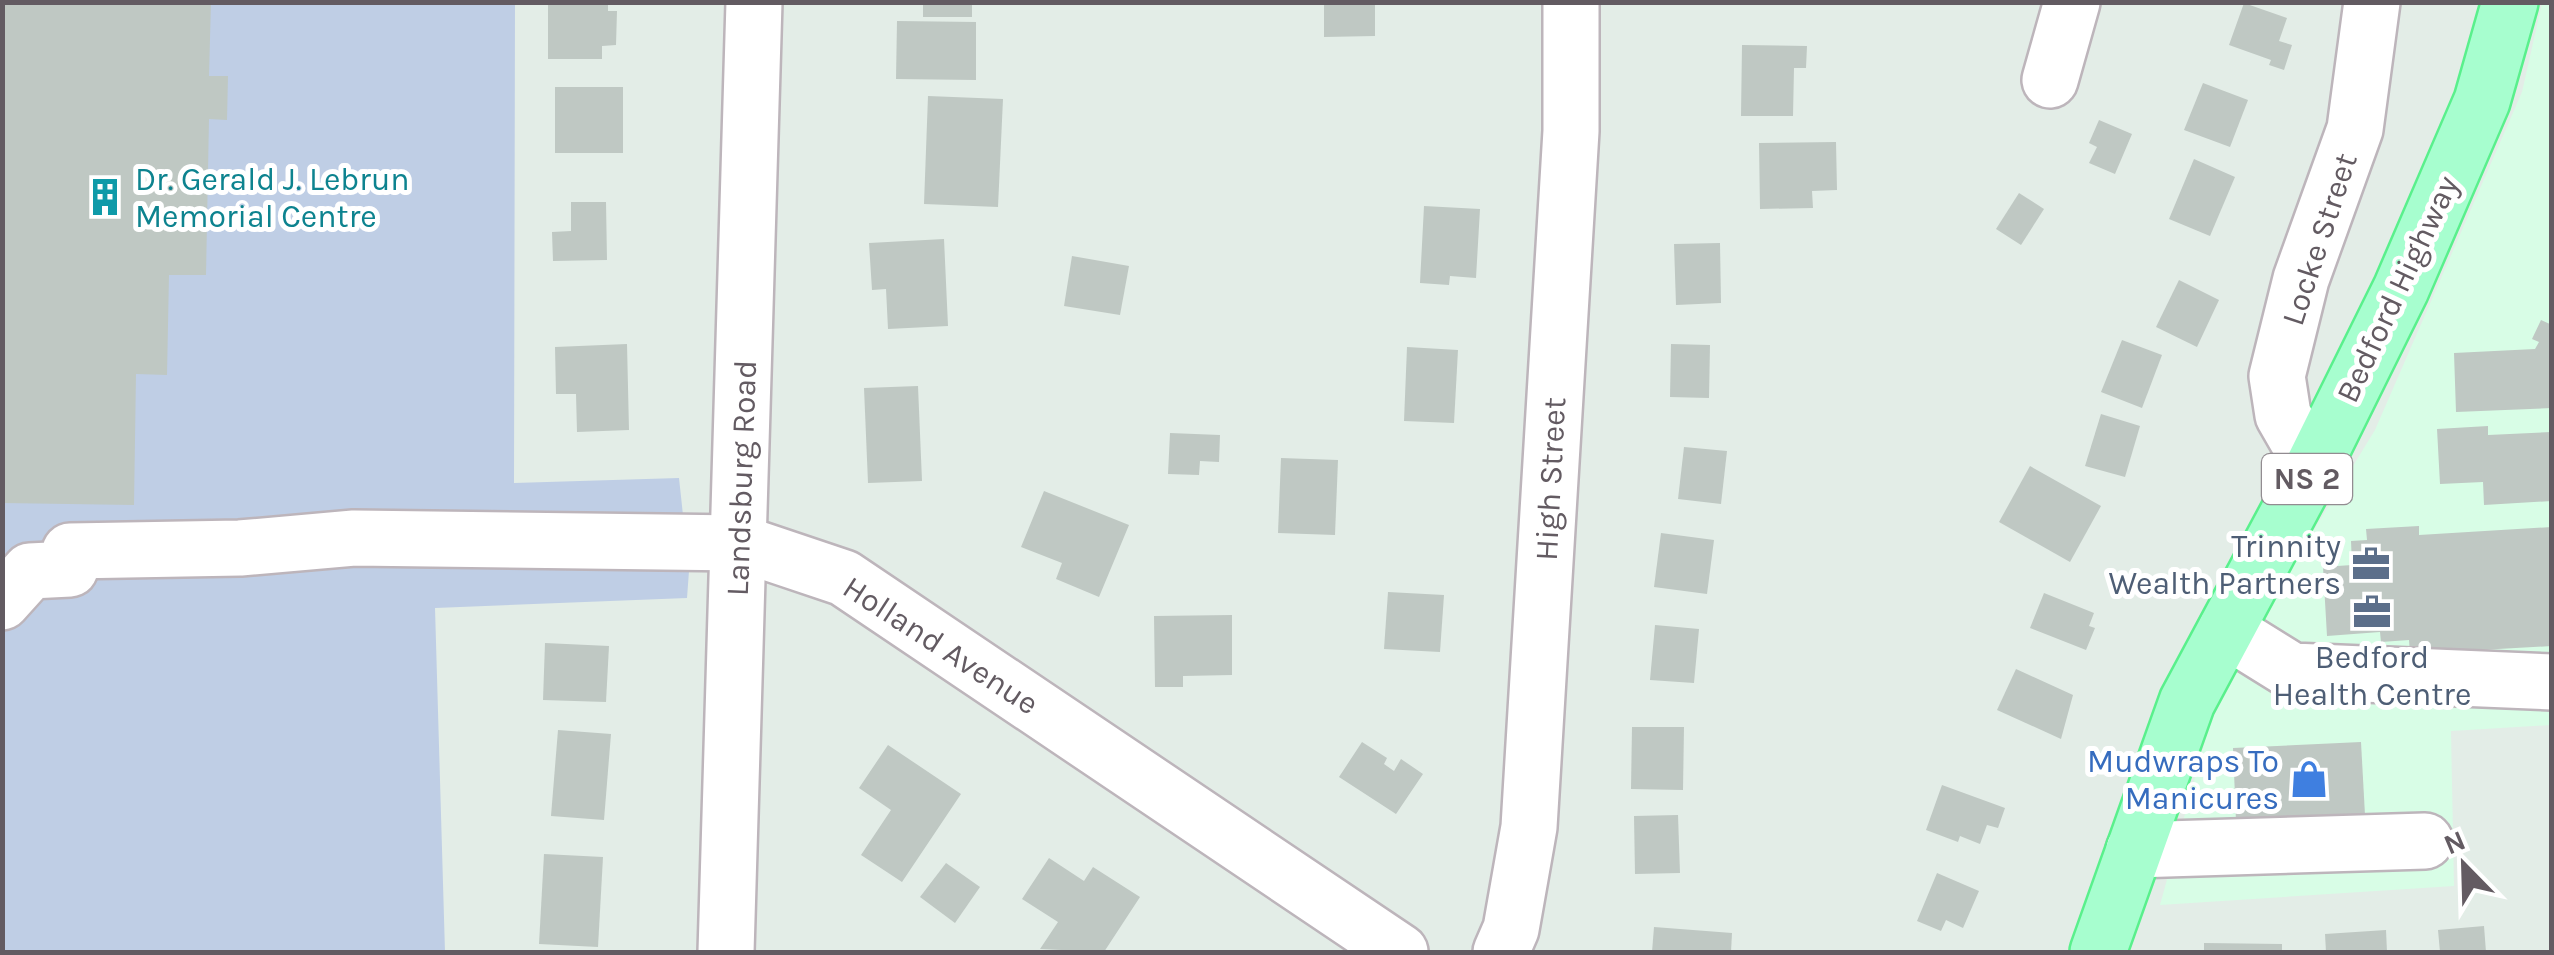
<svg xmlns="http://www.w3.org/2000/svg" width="2554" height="955" font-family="Karla,sans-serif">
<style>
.commercial{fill:#d8fde6}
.green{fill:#bfcee5}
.building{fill:#bfc8c3}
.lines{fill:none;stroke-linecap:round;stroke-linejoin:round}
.minor-casing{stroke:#bdb5bb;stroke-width:60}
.major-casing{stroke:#59f08c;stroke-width:60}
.minor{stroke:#fff;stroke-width:55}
.major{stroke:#a7fecf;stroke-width:55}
.labels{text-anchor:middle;stroke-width:10;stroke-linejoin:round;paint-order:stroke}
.shield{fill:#fff;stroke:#928c91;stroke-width:2.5}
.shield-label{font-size:30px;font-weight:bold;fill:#635b62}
.culture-label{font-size:32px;fill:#0d838f;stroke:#fff;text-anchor:start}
.street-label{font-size:32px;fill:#635b62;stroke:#fff}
.service-label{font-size:32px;fill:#4e5e75;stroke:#fff;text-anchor:end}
.shop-label{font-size:32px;fill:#366cbe;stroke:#fff;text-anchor:end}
</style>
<rect width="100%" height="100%" fill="#e3ede7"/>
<path class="commercial" d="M2542,3h9v722l-100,6 3,155 -294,19 50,-182 94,-177 71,-116 147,-338z"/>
<path class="green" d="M2,3h513l-1,480 165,-5 10,93 -2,27 -252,10 10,344h-442z"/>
<g class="building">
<path d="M2,2h209l-2,74h19l-1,44 -18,-1 -3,156h-37l-2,100 -31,-1 -2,131 -132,-2z"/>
<path d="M548,2h60v9h9l-1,34 -14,1v13h-54z"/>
<rect x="923" y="2" width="49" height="15"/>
<path d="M1324,2h51v34l-51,1z"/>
<path d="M2244,3l43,15 -8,23 13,4 -8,25 -15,-5 2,-5 -42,-15z"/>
<path d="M897,21l79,1v58l-80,-1z"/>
<path d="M1742,45l65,1 -1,22h-12l-1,48h-52z"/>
<path d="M2203,83l45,17 -18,47 -46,-17z"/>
<rect x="555" y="87" width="68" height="66"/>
<path d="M928,96l75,3 -5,108 -74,-3z"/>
<path d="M2099,120l33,14 -17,40 -26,-11 8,-16 -8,-4z"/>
<path d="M1836,142l1,48 -25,1 1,17 -53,1 -1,-66z"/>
<path d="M2194,159l41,18 -25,59 -41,-17z"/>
<path d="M2019,193l25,16 -23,36 -25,-16z"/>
<path d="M571,202h35l1,58 -54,1 -1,-29 19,-1z"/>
<path d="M1424,206l56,3 -4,69 -26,-2 -1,9 -29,-2z"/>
<path d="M944,239l4,87 -60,3 -2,-40 -14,1 -3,-47z"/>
<path d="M1720,243l1,60 -45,2 -2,-61z"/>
<path d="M1072,256l57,10 -9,49 -56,-9z"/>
<path d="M2179,280l40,20 -22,47 -41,-20z"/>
<path d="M2541,320l11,5v83l-96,4 -2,-59 81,-4 4,-7 -7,-3z"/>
<path d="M2122,340l40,15 -20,53 -41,-16z"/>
<path d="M627,344l2,86 -52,2 -1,-38h-20l-1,-47z"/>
<path d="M1671,344l39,1 -1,53 -39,-1z"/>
<path d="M1407,347l51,3 -4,73 -50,-2z"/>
<path d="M918,386l4,95 -54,2 -4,-95z"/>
<path d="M2101,414l39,12 -15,51 -40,-11z"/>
<path d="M2488,426v9l63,-3 1,69 -68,4 -1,-23 -43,2 -3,-55z"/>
<path d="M1170,433l50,2 -1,27 -19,-1 -1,14 -31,-1z"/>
<path d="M1684,447l43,4 -6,53 -43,-5z"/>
<path d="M1281,458l57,2 -3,75 -57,-2z"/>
<path d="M2030,466l71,40 -31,56 -71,-40z"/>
<path d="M1044,491l85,34 -30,72 -43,-18 6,-16 -41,-16z"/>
<path d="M2419,526v9l133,-8v119l-142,8 -1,-14 -28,2 -1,-10 -53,4 -4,-69 29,-2 -1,-24 16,-1 -1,-11z"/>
<path d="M1661,533l53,7 -7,54 -53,-7z"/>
<path d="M1388,592l56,3 -4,57 -56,-3z"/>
<path d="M2044,593l50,20 -5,13 6,2 -9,22 -56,-22z"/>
<path d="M1232,615v60l-49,1v11h-28l-1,-71z"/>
<path d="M1655,625l44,4 -5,54 -44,-3z"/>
<path d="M545,643l64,3 -3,56 -63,-2z"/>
<path d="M2016,669l57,26 -12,44 -64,-29z"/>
<path d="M1632,727h52l-1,63 -52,-1z"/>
<path d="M558,730l53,4 -7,86 -53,-4z"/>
<path d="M1362,742l25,16 -3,6 10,7 7,-12 22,15 -27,40 -57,-37z"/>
<path d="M2361,742l4,73 -129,6 -3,-73z"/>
<path d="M888,745l73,49 -59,88 -41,-27 30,-45 -32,-22z"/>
<path d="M1942,785l63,23 -7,20 -11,-3 -7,19 -20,-8 -2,6 -32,-12z"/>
<path d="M1678,815l2,58 -45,1 -1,-58z"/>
<path d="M544,854l59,3 -5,90 -59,-3z"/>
<path d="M1049,858l35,23 9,-14 47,30 -36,55 -64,-3 18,-27 -36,-23z"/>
<path d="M946,863l34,24 -25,36 -35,-26z"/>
<path d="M1937,873l42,18 -16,37 -17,-8 -5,11 -24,-10z"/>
<path d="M2484,926l2,26h-46l-2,-22z"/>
<path d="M1654,927l78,6 -1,19h-79z"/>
<path d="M2386,930l1,22h-61l-1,-18z"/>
<path d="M2204,943l78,1v8h-78z"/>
</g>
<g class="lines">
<g class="minor-casing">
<g id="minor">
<path d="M2050,80l22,-78"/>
<path d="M2313,467l-30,-52 -6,-39 24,-97 54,-150 17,-127"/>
<path d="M70,551l170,-3 114,-10 386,5 104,35 556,374"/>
<path d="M2,602l28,-31 40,-2"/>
<path d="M2226,630l66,41 260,11"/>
<path d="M2134,850l291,-9"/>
<path d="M726,952l28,-950"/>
<path d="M1501,952l10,-23 18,-102 42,-696v-129"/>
</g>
</g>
<g class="major-casing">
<path id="major" d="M2098,952l89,-250 126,-235 88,-178 81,-188 28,-99"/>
</g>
<use href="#minor" class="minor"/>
<use href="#major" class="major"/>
</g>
<defs>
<g id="building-bare" transform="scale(3)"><path d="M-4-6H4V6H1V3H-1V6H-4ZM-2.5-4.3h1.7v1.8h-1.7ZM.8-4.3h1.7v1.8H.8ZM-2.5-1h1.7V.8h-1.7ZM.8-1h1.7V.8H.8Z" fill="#0f9aa8" stroke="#fff" stroke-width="2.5" paint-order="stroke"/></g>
<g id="office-bare" transform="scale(3)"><path d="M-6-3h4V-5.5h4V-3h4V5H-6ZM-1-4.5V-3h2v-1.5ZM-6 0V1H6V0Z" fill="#5c6f8a" stroke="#fff" stroke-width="2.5" paint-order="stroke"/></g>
<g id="shop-bare" transform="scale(3)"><path d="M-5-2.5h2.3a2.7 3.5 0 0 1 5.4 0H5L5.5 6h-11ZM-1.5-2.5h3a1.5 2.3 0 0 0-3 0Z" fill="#3f7fe0" stroke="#fff" stroke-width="2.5" paint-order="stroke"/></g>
</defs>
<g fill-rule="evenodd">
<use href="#building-bare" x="105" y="197"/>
<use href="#office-bare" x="2371" y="564"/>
<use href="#office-bare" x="2372" y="612"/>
<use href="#shop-bare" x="2309" y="779"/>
</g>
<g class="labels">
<rect class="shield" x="2262" y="454" width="90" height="50" rx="8"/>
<g class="shield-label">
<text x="2307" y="489">NS 2</text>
</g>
<g class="culture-label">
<text x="135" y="190">Dr. Gerald J. Lebrun<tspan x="135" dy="37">Memorial Centre</tspan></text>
</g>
<g class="street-label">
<text transform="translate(2319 239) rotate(-72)" y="11">Locke Street</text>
<text transform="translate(2397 289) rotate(-65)" y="11">Bedford Highway</text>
<text transform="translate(741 478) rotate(-88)" y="11">Landsburg Road</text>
<text transform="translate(1550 479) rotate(-87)" y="11">High Street</text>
<text transform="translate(941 645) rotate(33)" y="11">Holland Avenue</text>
</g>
<g class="service-label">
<text x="2341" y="557">Trinnity<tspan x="2341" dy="37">Wealth Partners</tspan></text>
<text x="2372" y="668" text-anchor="middle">Bedford<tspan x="2372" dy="37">Health Centre</tspan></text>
</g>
<g class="shop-label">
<text x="2279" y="772">Mudwraps To<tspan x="2279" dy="37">Manicures</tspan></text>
</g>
</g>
<rect width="2554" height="955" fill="none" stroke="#635b62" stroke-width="10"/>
<g transform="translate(2464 865) rotate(337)" stroke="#ffffff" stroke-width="8" paint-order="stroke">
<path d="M0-8L18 38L0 25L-18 38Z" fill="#635b62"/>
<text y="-15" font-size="28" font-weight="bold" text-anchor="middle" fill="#635b62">N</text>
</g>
</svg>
